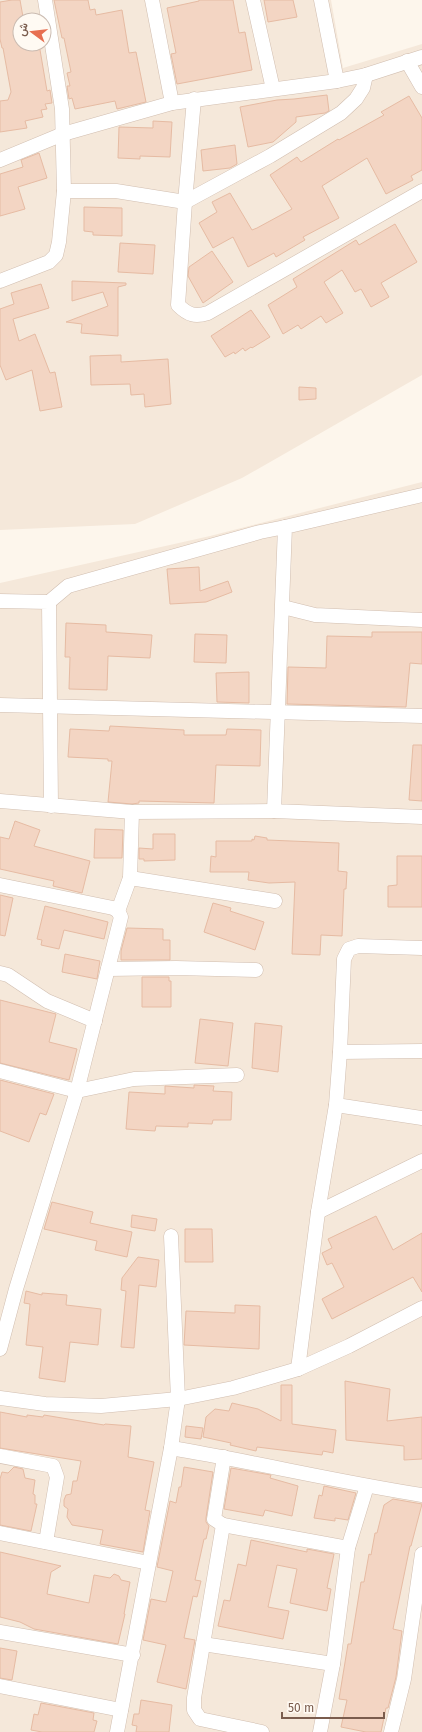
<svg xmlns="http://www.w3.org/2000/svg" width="422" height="1732" font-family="'Fira Sans',Vazirmatn,sans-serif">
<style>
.residential{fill:#f5e8da;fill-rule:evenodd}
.building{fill:#f3d5c3;stroke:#e6bba3}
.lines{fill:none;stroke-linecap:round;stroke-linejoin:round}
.minor-casing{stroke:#d1beb0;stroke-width:15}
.minor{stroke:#fff;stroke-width:14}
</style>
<rect width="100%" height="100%" fill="#fdf6ec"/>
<g class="residential">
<path d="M0,0h331l12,68 79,-24v331l-180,103 -107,46 -135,6zM20,20h24v24h-24z"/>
<path d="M422,482v1250h-422v-1149l210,-47z"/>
</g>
<g class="building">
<path d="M12,0h8l3,17h-3v27h19l8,47 3,-1 2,13 -7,1 2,5 -6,1 2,7 -18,4 2,7 -27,4v-31l8,-1 3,-8 -8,-44h-1l-2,-9v-37z"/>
<path d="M54,0h34l2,10 5,-1 1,6 26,-5 7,43 7,-1 10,50 -29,7 -2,-8 -40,8 -3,-11 -3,1 -2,-13h3l-3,-13 4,-1 -7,-34h-2z"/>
<path d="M199,0h34l6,33 6,-1 7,38 -75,14 -6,-30 5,-1 -9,-45 32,-7z"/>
<path d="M264,0h29l4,17 -29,5z"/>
<path d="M327,95l2,16 -4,2 -29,4v5l-23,20 -25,5 -8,-40 37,-7 17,-1z"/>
<path d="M409,96l13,22v52l-11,6 2,4 -27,14 -19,-36 -45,28 17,32 -36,19 2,3 -29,17 -2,-4 -26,14 -15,-30 -20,11 -14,-25 18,-11 -5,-10 18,-9 22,37 5,-2 35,-19 -22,-34 27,-18 4,5 37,-23 1,1 45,-25 -3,-3z"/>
<path d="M153,121l19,1 -2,35 -30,-1v3l-22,-1 1,-31 34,1z"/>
<path d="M235,145l2,19 -7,4 -27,3 -2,-21z"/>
<path d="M39,153l8,25 -29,9 7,22 -25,7v-42l23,-7 -2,-7z"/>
<path d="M84,207l38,1v28l-29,-1v-3l-9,-1z"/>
<path d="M395,224l22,38 -36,21 8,14 -18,10 -10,-18 -6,3 -13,-22 -18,12 19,31 -17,10 -5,-7 -20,13 -3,-4 -15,9 -15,-29 29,-18 -4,-8 63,-39 3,5z"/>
<path d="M120,243l35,2 -2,29 -35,-2z"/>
<path d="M212,251l21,31 -30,21 -15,-27 1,-9z"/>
<path d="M72,281l54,2v2l-8,2v49l-37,-3 1,-9 -16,-2 42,-16 -5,-14 -31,9z"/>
<path d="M41,284l8,24 -36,11 6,22 16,-7 15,39 5,-1 7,35 -22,4 -8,-41 -26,10 -6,-15v-56l14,-5 -3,-11z"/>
<path d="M251,310l19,27 -18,11 -1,-1 -6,4 -2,-3 -8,6 -1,-2 -9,5 -14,-21z"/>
<path d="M121,355v7l47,-3 3,45 -26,3 -1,-13 -13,1 -1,-11 -39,1 -1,-29z"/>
<path d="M299,387l17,1v11l-17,1z"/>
<path d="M199,567l1,24 28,-10 4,11 -26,10 -36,2 -3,-35z"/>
<path d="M66,623l40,2v7l46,3 -2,23 -42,-2 -1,34 -38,-1 1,-32h-5z"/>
<path d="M372,632h50v32l-12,-1 -4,44 -119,-3 1,-37 38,1 1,-32 45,1z"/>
<path d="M195,634l32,1 -1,28 -32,-1z"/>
<path d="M249,672v31l-32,-1 -1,-29z"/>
<path d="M110,726l74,4v5h42l1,-6 34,1 -1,36 -44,-1 -2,38 -75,-2v2l-7,1 -24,-2 4,-41h-4v-2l-40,-2 2,-28 39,2z"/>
<path d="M413,745h9v56l-13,-1z"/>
<path d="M15,821l25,9 -6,16 56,15 -8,32 -29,-7 1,-5 -54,-12v-32l9,2z"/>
<path d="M95,829l28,1 -1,28h-28z"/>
<path d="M153,834h22v26l-31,1v-2h-5v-11l14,1z"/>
<path d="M255,836l12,2v2l72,3 -1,28 9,1 -1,17h-2l-2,47 -21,-1 -1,20 -28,-1 3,-72 -26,1 -21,-3 1,-8h-39l1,-16 5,1v-16h36v-2l2,1z"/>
<path d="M397,856h25v51h-34v-21l9,-1z"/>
<path d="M0,895l13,3 -8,38 -5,-1z"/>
<path d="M213,903l18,5 -1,3 34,11 -9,28 -51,-18z"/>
<path d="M45,906l63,16 -4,17 -40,-9 -5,19 -18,-4 1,-5 -5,-1z"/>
<path d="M127,928l36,1v11h7v20h-49v-9z"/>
<path d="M65,954l35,7 -3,18 -35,-7z"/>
<path d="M142,977h27v4h2v26h-29z"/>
<path d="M0,1000l56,14 -7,28 28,7 -8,31 -69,-17z"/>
<path d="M200,1019l33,4 -5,43 -33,-3z"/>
<path d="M255,1023l27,3 -4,46 -26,-4z"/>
<path d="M0,1080l54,14 -8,21 -6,-2 -11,29 -29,-11z"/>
<path d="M194,1085l20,1 -1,5 19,1 -1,28h-18l-1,4 -24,-1v4l-32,-1 -1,5 -29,-2 3,-37 36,2v-8l29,2z"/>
<path d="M52,1202l41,10 -3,11 42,9 -5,25 -32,-7 2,-9 -53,-12z"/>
<path d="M132,1215l25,4 -2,12 -24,-4z"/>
<path d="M376,1216l17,34 29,-17v59l-9,-15 -81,42 -10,-20 22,-12 -12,-24 -5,2 -5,-12 10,-5 -4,-9z"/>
<path d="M185,1229h27l1,33h-28z"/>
<path d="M138,1257l21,3 -3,27 -17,-2 -5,63 -13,-1 5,-56 -5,-1 1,-12z"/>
<path d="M26,1291l16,4v-2l25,2 -1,10 35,4 -3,36 -28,-3 -5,40 -26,-4 4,-31 -17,-2 4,-41 -6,-1z"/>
<path d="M235,1305l25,1 -1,43 -75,-4 2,-34 49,2z"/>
<path d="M345,1381l45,8 -3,32 35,-4v42l-18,1v-14l-58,-6z"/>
<path d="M281,1385h11v39l44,6 -3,23 -10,-2 -1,4 -65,-8 -1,4 -26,-6 1,-2 -28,-6 3,-20 9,-8 14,2 3,-8 26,6 23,12z"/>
<path d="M0,1412l27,5v-2l16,2 1,-2 60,10 1,-1 26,2 -3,31 26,5 -9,48 5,1 -7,41 -43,-8 3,-14 -31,-5 -5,-8 1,-8 -4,-3v-6l2,-5 5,-1 2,-13h4l4,-20 -81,-13z"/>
<path d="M186,1426l17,2 -2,11 -16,-2z"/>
<path d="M14,1467l9,2 2,9 10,2 -2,14 2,1v9h2l-6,27 -31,-6v-46l2,-7 6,1z"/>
<path d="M184,1467l29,5 -7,46v4l3,4 -3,13h-2l-9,41 6,1 -4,16 -4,-1 -9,42 11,2 -9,49 -29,-7 9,-37 -23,-5 8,-41 15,3 7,-31 -16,-4 13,-66 6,2 3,-16h2z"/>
<path d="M231,1468l40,7 -1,3 28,8 -6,30 -27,-6 -2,6 -39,-7z"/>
<path d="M324,1486l32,7 -8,27 -13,-2v3l-21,-3 5,-23 3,1z"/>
<path d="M393,1499l29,5 -11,42h-1l-17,83 9,2 -6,46 -8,31h-2l-5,24h-15l-25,-5 6,-27 -8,-1 9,-55h3l10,-62h3l5,-28 2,1 4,-22h2l7,-28z"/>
<path d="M251,1540l56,12v-3l27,5 -7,34 4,1 -4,22 -37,-8 7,-34 -20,-4 -9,42 21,4 -6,28 -65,-13 6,-26 6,1 8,-37 8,2z"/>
<path d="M0,1552l61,14 -10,6 -4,22 42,9 5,-28 16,3 4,-4 5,2 2,4 9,2 -6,32h1l-7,30 -84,-15 -14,-7 -20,-5z"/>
<path d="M0,1648l17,3 -5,29 -12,-2z"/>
<path d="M141,1700l31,5 -3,27h-33l1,-6 -5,-1 2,-11h5z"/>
<path d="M41,1703l53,10 -1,7 4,1 -3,11h-52l-11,-2 3,-16 4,1z"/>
</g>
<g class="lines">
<g class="minor-casing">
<g id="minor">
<path d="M152,0l20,103"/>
<path d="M253,0l20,89"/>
<path d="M321,0l16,81"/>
<path d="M407,61l15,26"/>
<path d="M194,99l-9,103 -7,103c10,10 17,12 30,8l214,-122"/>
<path d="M0,160l63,-26 109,-31 165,-22 29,-6 56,-18"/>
<path d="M64,191h52l69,11 85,-46 71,-43 15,-14 7,-11 3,-13"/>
<path d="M0,281l49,-19 7,-7 3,-13 5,-51 -2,-82 -17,-109"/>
<path d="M422,495l-137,32 -11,284 148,6"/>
<path d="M0,601l49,1 2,204"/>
<path d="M49,602l19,-16 192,-54 25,-5"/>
<path d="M283,607l32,8 107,5"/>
<path d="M0,705l422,11"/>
<path d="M0,801l132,11"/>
<path d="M130,878l145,23"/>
<path d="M0,885l113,23 5,3 3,6 -44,174 -61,198 -16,60"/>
<path d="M118,911l12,-33 2,-66 142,-1"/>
<path d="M108,969l68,-1 80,2"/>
<path d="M0,973l8,2 39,26 48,20"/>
<path d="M340,1052l82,-1"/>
<path d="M0,1071l77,20 57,-12 103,-4"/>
<path d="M336,1105l86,13"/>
<path d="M318,1212l104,-51"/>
<path d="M298,1369l20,-157 18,-107 4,-53 4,-93 5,-10 9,-3 64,2"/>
<path d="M0,1398l45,6 56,2 77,-7 55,-11 65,-19 51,-23 73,-38"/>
<path d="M171,1448c84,14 167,34 251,47"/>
<path d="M0,1456l53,10 4,11 -11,65"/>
<path d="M224,1457l-10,62 9,6 -29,173v12l6,9 62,13"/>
<path d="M223,1525l125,23"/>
<path d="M0,1533l149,30"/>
<path d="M0,1632l133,23"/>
<path d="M203,1644l130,20"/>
<path d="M0,1686l121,24"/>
<path d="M117,1732l54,-284 7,-49 -7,-163"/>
<path d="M320,1732l13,-68 15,-116 19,-62"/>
<path d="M391,1732l13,-53 18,-125"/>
</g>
</g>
<use href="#minor" class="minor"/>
</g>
<g transform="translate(32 32) rotate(285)"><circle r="19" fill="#fffaf3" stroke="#cabbb1"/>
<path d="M0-3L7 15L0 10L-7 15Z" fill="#e76f51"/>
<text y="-6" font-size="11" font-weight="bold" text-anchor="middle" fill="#7a5c4d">ش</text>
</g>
<path d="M282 1712v6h102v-6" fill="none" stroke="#7a5c4d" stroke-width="2"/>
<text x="288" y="1712" font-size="12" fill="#7a5c4d" stroke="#fffaf3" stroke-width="3" paint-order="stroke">50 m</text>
</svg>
